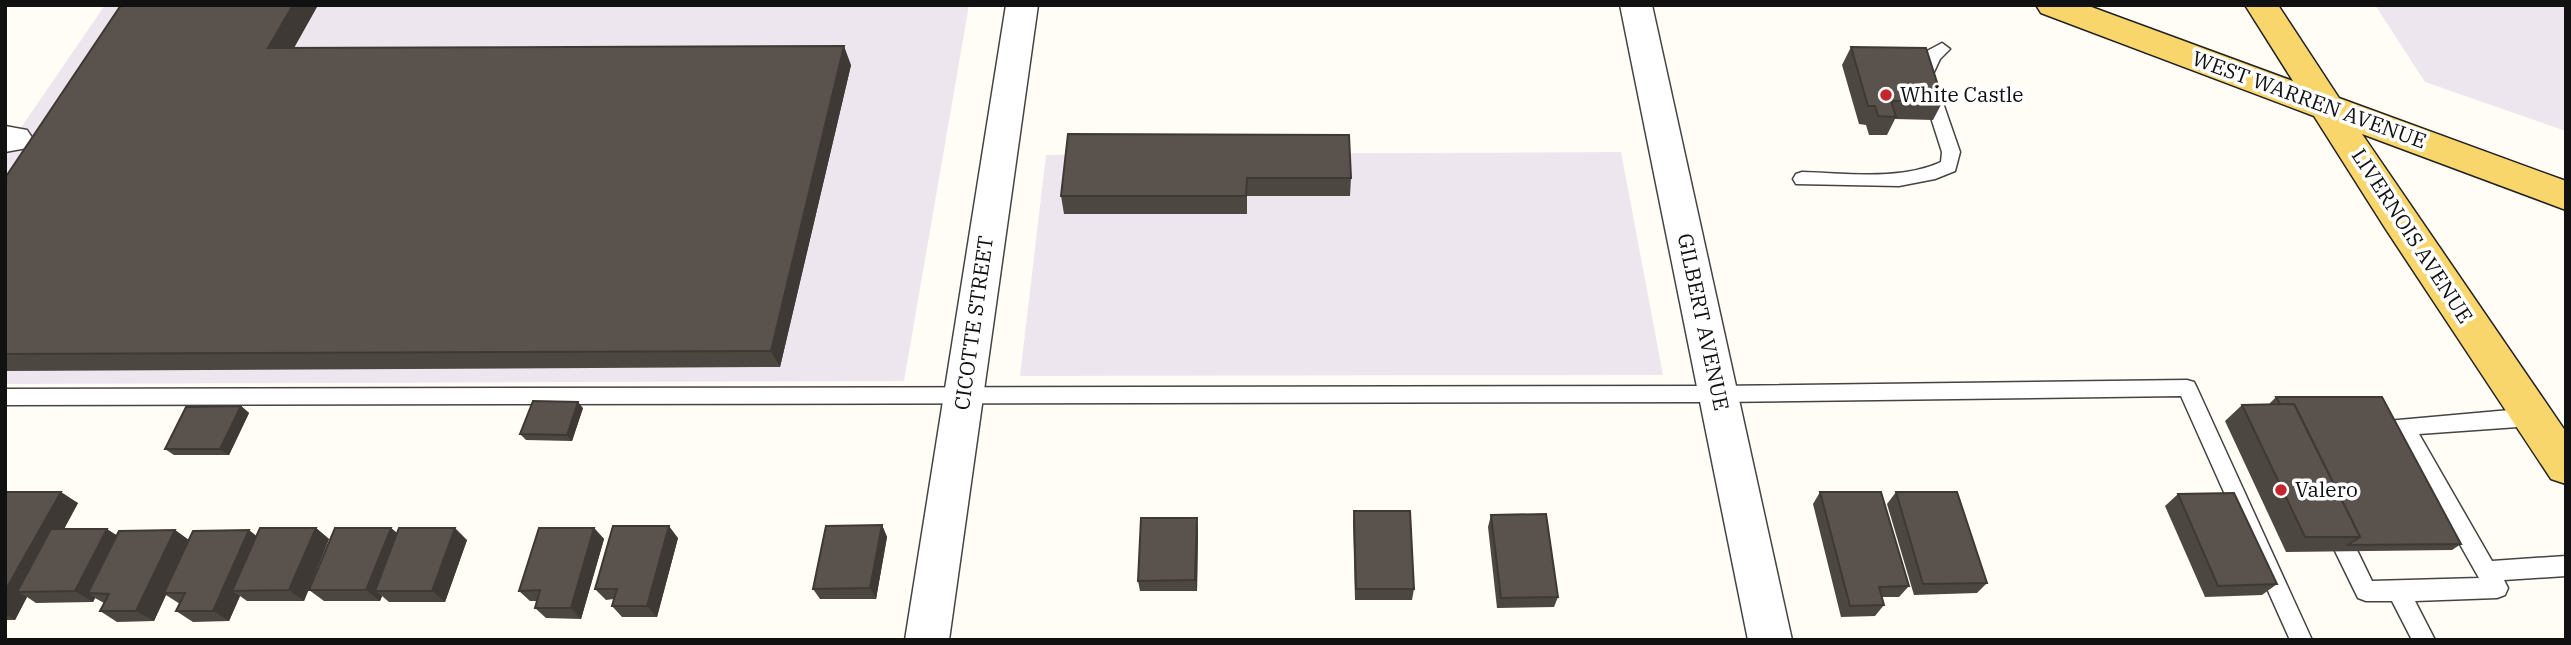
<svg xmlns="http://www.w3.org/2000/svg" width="2571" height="645" font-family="'IBM Plex Serif',serif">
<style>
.industrial{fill:#eee6ef}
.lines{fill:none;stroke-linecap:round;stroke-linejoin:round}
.lane-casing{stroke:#444;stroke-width:3}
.street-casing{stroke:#444;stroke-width:3}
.primary-casing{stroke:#222;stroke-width:3}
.lane{fill:#fff;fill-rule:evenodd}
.street{fill:#fff;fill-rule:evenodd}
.primary{fill:#f9d66b;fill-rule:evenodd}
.wall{fill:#4d4742}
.shaded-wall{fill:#3f3936}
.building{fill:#5a524d;stroke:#3f3936;stroke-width:2}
.poi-dot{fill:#c4262e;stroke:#fff;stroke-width:2.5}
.labels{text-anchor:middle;stroke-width:7;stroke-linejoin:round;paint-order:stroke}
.poi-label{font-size:21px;fill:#111;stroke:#fff;text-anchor:start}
.street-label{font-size:21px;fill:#111;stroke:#fff}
</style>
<rect width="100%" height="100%" fill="#fffdf5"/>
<g class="industrial">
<path d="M105,5h864l-65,376 -899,3v-233z"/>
<path d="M2375,5h191v126l-141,-49z"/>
<path d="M1621,152l42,223 -643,1 26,-221z"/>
</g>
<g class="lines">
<g class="lane-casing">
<g id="lane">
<path d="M1942,43l8,6 -10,10 -7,15 27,78 -5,19 -20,8 -36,7 -103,-2 -3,-5 3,-5 6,-2c44,1 97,9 139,-10l1,-10 -25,-78 10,-23z"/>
<path d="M2187,380l7,2 3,6 115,252h-22l-109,-244 -463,6 -1713,3v-16l1713,-3z"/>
<path d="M2532,408l7,3 3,6 -3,6 -7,3 -113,8 73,127 74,-5v20l-62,4 4,8 -3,7 -8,3 -82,3 20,39h-23l-20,-39h-26l-8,-3 -23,-47 3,-7 8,-3 8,3 18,37 107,-3 -81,-143 -11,-2 -3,-6 3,-6z"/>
</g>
</g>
<g class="street-casing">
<g id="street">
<path d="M1006,5h32l-89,635h-44z"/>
<path d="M1620,5h32l140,635h-44z"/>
<path d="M5,126l22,4 6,9 -6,9 -22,4z"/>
</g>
</g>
<g class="primary-casing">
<path id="primary" d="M2036,5h50l207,76 -48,-76h33l61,93 227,83v29l-204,-76 204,298v52l-15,-5 -166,-251 -71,-112 -273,-103z"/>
</g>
<use href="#lane" class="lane"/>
<use href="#street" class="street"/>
<use href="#primary" class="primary"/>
</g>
<g class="wall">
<path d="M318,5l-24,43 557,17 -71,302 -775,4v-193z"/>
<path d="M1851,47l92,54 -10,19 -38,-1 -8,16h-18l-3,-10 -7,-1 -17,-59z"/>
<path d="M1068,134l283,44 -1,18h-103v18h-183l-3,-18z"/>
<path d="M2276,397l185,147 -9,6 -166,2 -61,-131 17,-16 27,-1z"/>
<path d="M241,406l8,7 -20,42h-55l-9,-6z"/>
<path d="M583,408l-11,33 -46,-1 -6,-6z"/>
<path d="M5,492l73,11 -14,26 53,6 58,-5 14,10 67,-4 60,-8 13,11 -25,62h-57l-7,-5 -11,25 -36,1 -17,-11 4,-7 -14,-9 -12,26 -37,1 -17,-11 4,-8 -9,-5 -2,4 -57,1 -9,-6 -12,23h-10z"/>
<path d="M1820,492l89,94 -10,11h-18l3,8 -9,11 -34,1 -28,-113z"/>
<path d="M1896,492l91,91 -10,10 -63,2 -27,-91z"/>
<path d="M2178,494l99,90 -15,11 -57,2 -40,-91z"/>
<path d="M1354,511l60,78 -2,11h-57l-2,-78z"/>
<path d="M1491,515l67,82 -4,10 -57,1 -9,-81z"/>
<path d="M882,525l5,12 -11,62h-56l-7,-10z"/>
<path d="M391,528l6,5 70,7 -22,62h-56l-7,-6 -2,5h-56l-15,-11z"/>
<path d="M594,528l10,11 -23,80 -35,-1 -11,-10 2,-7h-7l-11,-10z"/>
<path d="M1198,529l-1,62h-57l-2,-10z"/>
<path d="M678,538l-21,79h-35l-10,-11 2,-7 -8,1 -11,-11z"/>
</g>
<g class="shaded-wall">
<path d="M293,5h25l-35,62 -15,-19z"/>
<path d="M844,46l7,19 -71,302 -9,-16z"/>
<path d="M578,402l5,6 -11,33 -5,-6z"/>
<path d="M241,406l8,7 -20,42 -9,-6z"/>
<path d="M61,492l17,11 -48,89h-13l10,5 -12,23 -10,-6v-23z"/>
<path d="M1197,518l1,11 -1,62 -2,-11z"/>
<path d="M882,525l5,12 -11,62 -6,-11z"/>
<path d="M669,526l9,12 -21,79 -10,-11z"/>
<path d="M316,528l13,11 -25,62 -15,-11z"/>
<path d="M391,528l13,11 -29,52 7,5 -2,5 -14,-11z"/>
<path d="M455,528l12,12 -22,62 -13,-11z"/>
<path d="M594,528l10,11 -23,80 -10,-11z"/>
<path d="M107,529l17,11 -36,53 7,5 -2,4 -18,-11z"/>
<path d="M175,530l16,12 -27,51 2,2 -12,26 -18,-10z"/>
<path d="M249,530l15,12 -32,49 8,5 -11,25 -16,-10z"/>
</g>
<g class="building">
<path d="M121,5h172l-25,43 576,-2 -73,305 -766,3v-176z"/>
<path d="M1851,47l75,1 17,53h-52l5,16 -18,-1 -3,-10h-7z"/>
<path d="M1068,134l281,1 2,43h-104l-1,18h-185z"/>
<path d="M2276,397h106l79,147 -113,1 12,-8 -66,-133h-14z"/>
<path d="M533,401l45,1 -11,33 -47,-1z"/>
<path d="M2294,404l66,133h-55l-63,-132z"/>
<path d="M241,406l-21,43h-55l21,-42z"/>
<path d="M5,492h56l-56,99z"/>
<path d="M1820,492h61l28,94 -30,1 5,18 -34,1z"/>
<path d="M1896,492h61l30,91 -64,1z"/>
<path d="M2234,493l43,91 -59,2 -40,-92z"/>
<path d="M1354,511h56l4,78h-58z"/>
<path d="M1546,514l12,83 -57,1 -10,-83z"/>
<path d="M1141,518h56l-2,62 -57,1z"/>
<path d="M882,525l-12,63 -57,1 13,-63z"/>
<path d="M613,526h56l-22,80h-35l5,-17h-22z"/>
<path d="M260,528h56l-27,62 -57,1z"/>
<path d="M335,528h56l-25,62h-57z"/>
<path d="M399,528h56l-23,63h-57z"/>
<path d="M539,528h55l-23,80h-36l5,-18 -21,1z"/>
<path d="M51,529h56l-32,62 -58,1z"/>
<path d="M175,530l-39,81h-36l9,-17 -21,-1 31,-62z"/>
<path d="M249,530l-36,81h-37l9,-18h-21l29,-62z"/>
</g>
<g class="poi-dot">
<circle cx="1886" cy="95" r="7"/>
<circle cx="2281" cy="490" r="7"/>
</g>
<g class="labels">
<g class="poi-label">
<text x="1900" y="102">White Castle</text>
<text x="2295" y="497">Valero</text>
</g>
<g class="street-label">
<text transform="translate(2309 100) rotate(20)" y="7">WEST WARREN AVENUE</text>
<text transform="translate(2412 236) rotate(57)" y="7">LIVERNOIS AVENUE</text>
<text transform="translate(1703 322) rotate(78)" y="7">GILBERT AVENUE</text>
<text transform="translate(974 323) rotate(-82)" y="7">CICOTTE STREET</text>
</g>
</g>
<rect width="2571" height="645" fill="none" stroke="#111111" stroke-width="14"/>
</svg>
